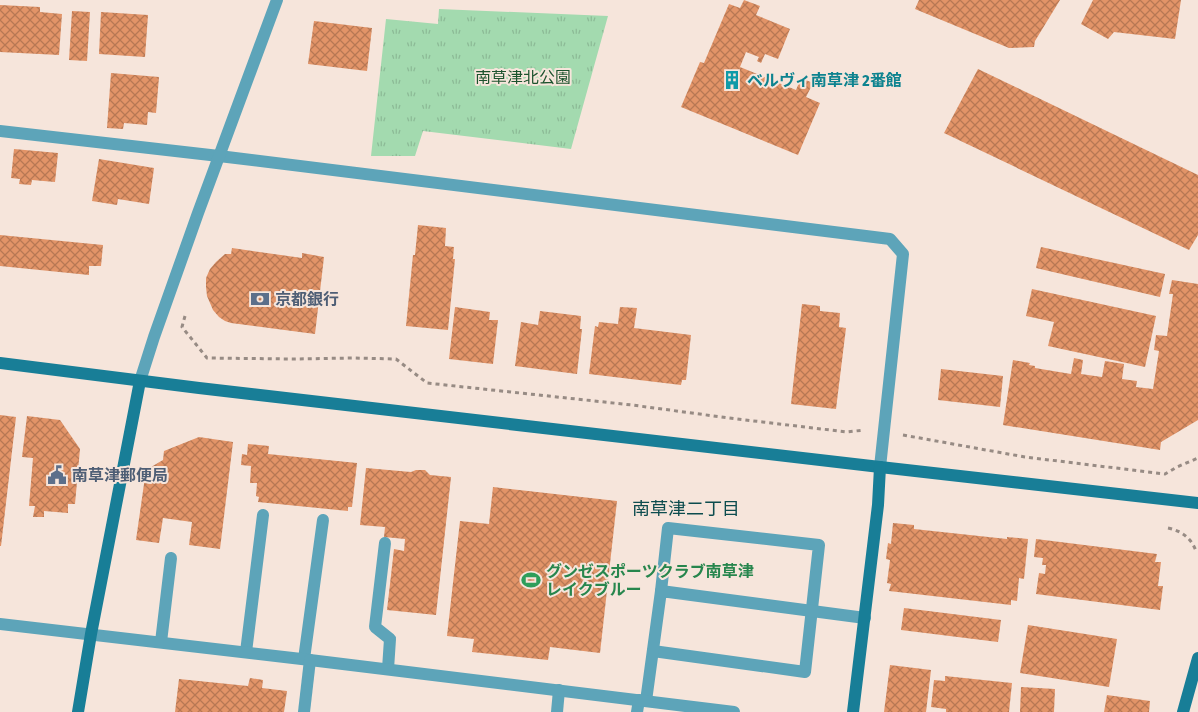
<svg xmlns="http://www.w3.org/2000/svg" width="1198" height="712" font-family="'Fira Sans Condensed','Noto Sans JP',sans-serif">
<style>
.grass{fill:url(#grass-tufts)}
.building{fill:url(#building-cross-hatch)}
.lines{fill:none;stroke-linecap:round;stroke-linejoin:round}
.path{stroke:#978b84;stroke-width:3;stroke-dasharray:4 4;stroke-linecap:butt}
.lane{stroke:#5da4b9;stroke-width:12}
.street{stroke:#5da4b9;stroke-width:12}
.secondary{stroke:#187e97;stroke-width:12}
.labels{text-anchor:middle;stroke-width:4;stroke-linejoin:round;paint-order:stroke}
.park-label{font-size:16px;fill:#1c532e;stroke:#f6e5db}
.culture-label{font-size:16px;font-weight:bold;fill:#0d838f;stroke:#f6e5db;text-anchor:start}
.service-label{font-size:16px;font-weight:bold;fill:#4e5e75;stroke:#f6e5db;text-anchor:start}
.leisure-label{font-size:16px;font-weight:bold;fill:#27864d;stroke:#f6e5db;text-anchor:start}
.neighbourhood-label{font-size:18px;fill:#0c4c4e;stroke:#f6e5db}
</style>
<defs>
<pattern id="grass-tufts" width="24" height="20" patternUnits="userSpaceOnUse" patternTransform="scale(1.25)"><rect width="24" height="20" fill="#a3daaf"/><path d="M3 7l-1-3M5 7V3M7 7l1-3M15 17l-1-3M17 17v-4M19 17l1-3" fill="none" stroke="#8cba96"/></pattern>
<pattern id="building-cross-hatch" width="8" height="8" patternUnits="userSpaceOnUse" patternTransform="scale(1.25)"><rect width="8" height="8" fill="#e29468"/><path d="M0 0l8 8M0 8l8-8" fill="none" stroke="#b77854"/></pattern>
</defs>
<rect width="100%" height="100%" fill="#f6e5db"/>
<path class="grass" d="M439,9l169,7 -37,133 -148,-18 -8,25h-44l15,-137 52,5z"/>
<g class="building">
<path d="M744,0l16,6 -4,9 34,14 -12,30 -13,-5 -4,9 -4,-2 2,-4 -13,-5 -6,15 56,23 5,-12 12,5 -7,14 14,6 -22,52 -117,-48 19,-45 4,1 25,-59 11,4z"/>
<path d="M919,0h141l-25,41 -1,6 -25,1 -94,-39z"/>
<path d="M1093,0h88l-6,39 -61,-7 -6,7 -27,-15z"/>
<path d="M0,5l40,2v5l22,2 -3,41 -59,-3z"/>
<path d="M72,11l18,1 -3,49 -18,-1z"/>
<path d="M101,12l47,3 -3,42 -46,-3z"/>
<path d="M314,21l58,7 -5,43 -59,-7z"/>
<path d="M978,69l220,106v60l-9,15 -245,-117z"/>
<path d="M111,73l48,4 -3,36 -8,-1 -1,13 -23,-2 -1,6 -16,-1z"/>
<path d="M14,149l44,4 -3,29 -23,-2 -1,5 -12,-1 1,-5 -9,-1z"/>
<path d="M99,159l55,9 -5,36 -31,-5 -1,6 -25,-4z"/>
<path d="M418,225l28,3 -1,18 9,1 -1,12h2l-7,71 -42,-4 7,-71h2z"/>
<path d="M0,235l103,10 -2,21h-12v9l-89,-9z"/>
<path d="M1041,247l124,27 -5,23 -124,-29z"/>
<path d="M232,248l70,10v-5l22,4 -9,77 -84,-11 -6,-2 -6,-4 -6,-7 -6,-14 -1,-9v-9l4,-9 6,-7 9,-8h6z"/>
<path d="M1172,280l26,4v136l-37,22 -1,8 -157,-25 10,-65 17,3 -1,2 6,1v2l36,6 3,-16 9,2 -2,14 21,3 3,-16 19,3 -2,15 15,2 -1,6 17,2 6,-38 -5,-1 2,-15 11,1 6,-42h-4z"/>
<path d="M1032,289l124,27 -11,51 -97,-21 6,-24 -28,-6z"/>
<path d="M802,304l18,2v5l20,2 -1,14 7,1 -10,81 -45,-5z"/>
<path d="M455,307l35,5 -1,8h9l-5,44 -44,-5z"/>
<path d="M620,307l17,1 -3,20 57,7 -5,45h-4l-1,5 -92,-11 6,-48 3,1 1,-5 19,2z"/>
<path d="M540,311l41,5 -1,13h2l-5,45 -62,-8 6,-44 17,3z"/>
<path d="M941,369l62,7 -3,31 -62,-7z"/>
<path d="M0,415l16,2 -15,129h-1z"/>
<path d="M27,416l33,4 20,29 -5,55h-7v9l-24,-2v6h-11l2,-11h-6l4,-48 -11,-1z"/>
<path d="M199,437l34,5 -13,107 -31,-4 3,-23 -29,-4 -4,25 -23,-3 10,-70 17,-10 1,-9z"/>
<path d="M248,444l21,2 -1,8 89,9 -5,44h-4v4l-90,-9 1,-5 -3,-1 1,-13h-7l1,-17 -10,-1 1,-11 5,1z"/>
<path d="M366,468l45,4 5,-2h9l5,5 21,2 -15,138 -49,-5 7,-61 10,2 1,-12 -21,-2 1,-10 -25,-2z"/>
<path d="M493,487l124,14 -17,152 -50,-6 -2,13 -76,-8 2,-13 -27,-3 13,-115 29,3z"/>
<path d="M893,523l21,2v4l93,10v-2l21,2 -4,40 -5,-1 -2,23 -6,-1v5l-122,-14 2,-7 -4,-1 3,-23 -4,-1 2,-16 3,1z"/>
<path d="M1036,539l121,15 -2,8h6l-3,24h5l-3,24 -124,-16 3,-21 6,1 1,-9h-4l1,-7 -9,-1z"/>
<path d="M904,608l97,12 -3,22 -97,-12z"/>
<path d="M1028,625l89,14 -8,48 -89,-14z"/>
<path d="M890,665l41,5 -5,42h-42z"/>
<path d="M945,676l67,7 -3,29h-63v-3l-15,-2 3,-27 11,1z"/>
<path d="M250,678l13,2 -1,8 25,3 -3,21h-109l4,-33 69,7z"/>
<path d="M1021,687l34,2 -1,23h-34z"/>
<path d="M1107,695l43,6 -1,11h-45z"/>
</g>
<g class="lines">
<g class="path">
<path d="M185,316l-3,11 25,31 87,1 60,-1 42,1 31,24 205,22 97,13 118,14 17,-2"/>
<path d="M903,435l122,22 140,17 12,-7 21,-9"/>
<path d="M1168,528c14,3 23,10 28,23"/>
</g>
<g class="lane">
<path d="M385,543l-10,84 15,12 -2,30"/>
<path d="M161,642l10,-84"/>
<path d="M653,651l152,21 14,-127 -151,-17 -7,63"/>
<path d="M246,652l17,-137"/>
<path d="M304,659l19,-139"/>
<path d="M646,701l15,-110 204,27"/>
<path d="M557,712l2,-22"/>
<path d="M637,712l2,-12"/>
</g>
<g class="street">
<path d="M0,131l219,25 671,83 13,15 -23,213"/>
<path d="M140,381l14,-44 44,-124 79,-213"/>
<path d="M0,624l310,36 424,52"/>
<path d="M304,712l6,-52"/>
</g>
<g class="secondary">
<path d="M0,363l199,25 681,79 318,36"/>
<path d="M78,712l13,-78 49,-253"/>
<path d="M853,712l25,-207 2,-38"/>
<path d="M1183,712l15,-54"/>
</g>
</g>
<defs>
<g id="building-bare" transform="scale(1.5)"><path d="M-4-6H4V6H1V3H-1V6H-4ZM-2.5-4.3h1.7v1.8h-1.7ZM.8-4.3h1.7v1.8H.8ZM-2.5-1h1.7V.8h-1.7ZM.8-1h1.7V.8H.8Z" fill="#0f9aa8" stroke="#f6e5db" stroke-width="2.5" paint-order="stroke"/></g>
<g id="bank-bare" transform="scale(1.5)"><path d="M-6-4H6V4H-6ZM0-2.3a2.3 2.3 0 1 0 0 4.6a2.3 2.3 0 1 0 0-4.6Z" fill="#5c6f8a" stroke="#f6e5db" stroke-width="2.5" paint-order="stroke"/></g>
<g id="civic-bare" transform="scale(1.5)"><path d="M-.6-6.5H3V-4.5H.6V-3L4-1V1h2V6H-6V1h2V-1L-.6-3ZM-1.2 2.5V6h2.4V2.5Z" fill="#5c6f8a" stroke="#f6e5db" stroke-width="2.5" paint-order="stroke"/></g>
<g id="stadium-bare" transform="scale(1.5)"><path d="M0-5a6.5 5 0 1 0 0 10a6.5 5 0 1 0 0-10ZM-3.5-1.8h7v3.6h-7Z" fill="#2e9e5b" stroke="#f6e5db" stroke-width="2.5" paint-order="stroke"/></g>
</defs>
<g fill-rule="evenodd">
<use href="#building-bare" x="732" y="80"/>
<use href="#bank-bare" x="260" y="299"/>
<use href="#civic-bare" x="57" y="475"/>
<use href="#stadium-bare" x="531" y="580"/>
</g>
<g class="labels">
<g class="park-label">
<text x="523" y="83">南草津北公園</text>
</g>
<g class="culture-label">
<text x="747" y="86">ベルヴィ南草津 2番館</text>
</g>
<g class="service-label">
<text x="275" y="305">京都銀行</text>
<text x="72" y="481">南草津郵便局</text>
</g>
<g class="leisure-label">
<text x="546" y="577">グンゼスポーツクラブ南草津<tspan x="546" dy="18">レイクブルー</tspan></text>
</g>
<g class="neighbourhood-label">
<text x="686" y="515">南草津二丁目</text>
</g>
</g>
</svg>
